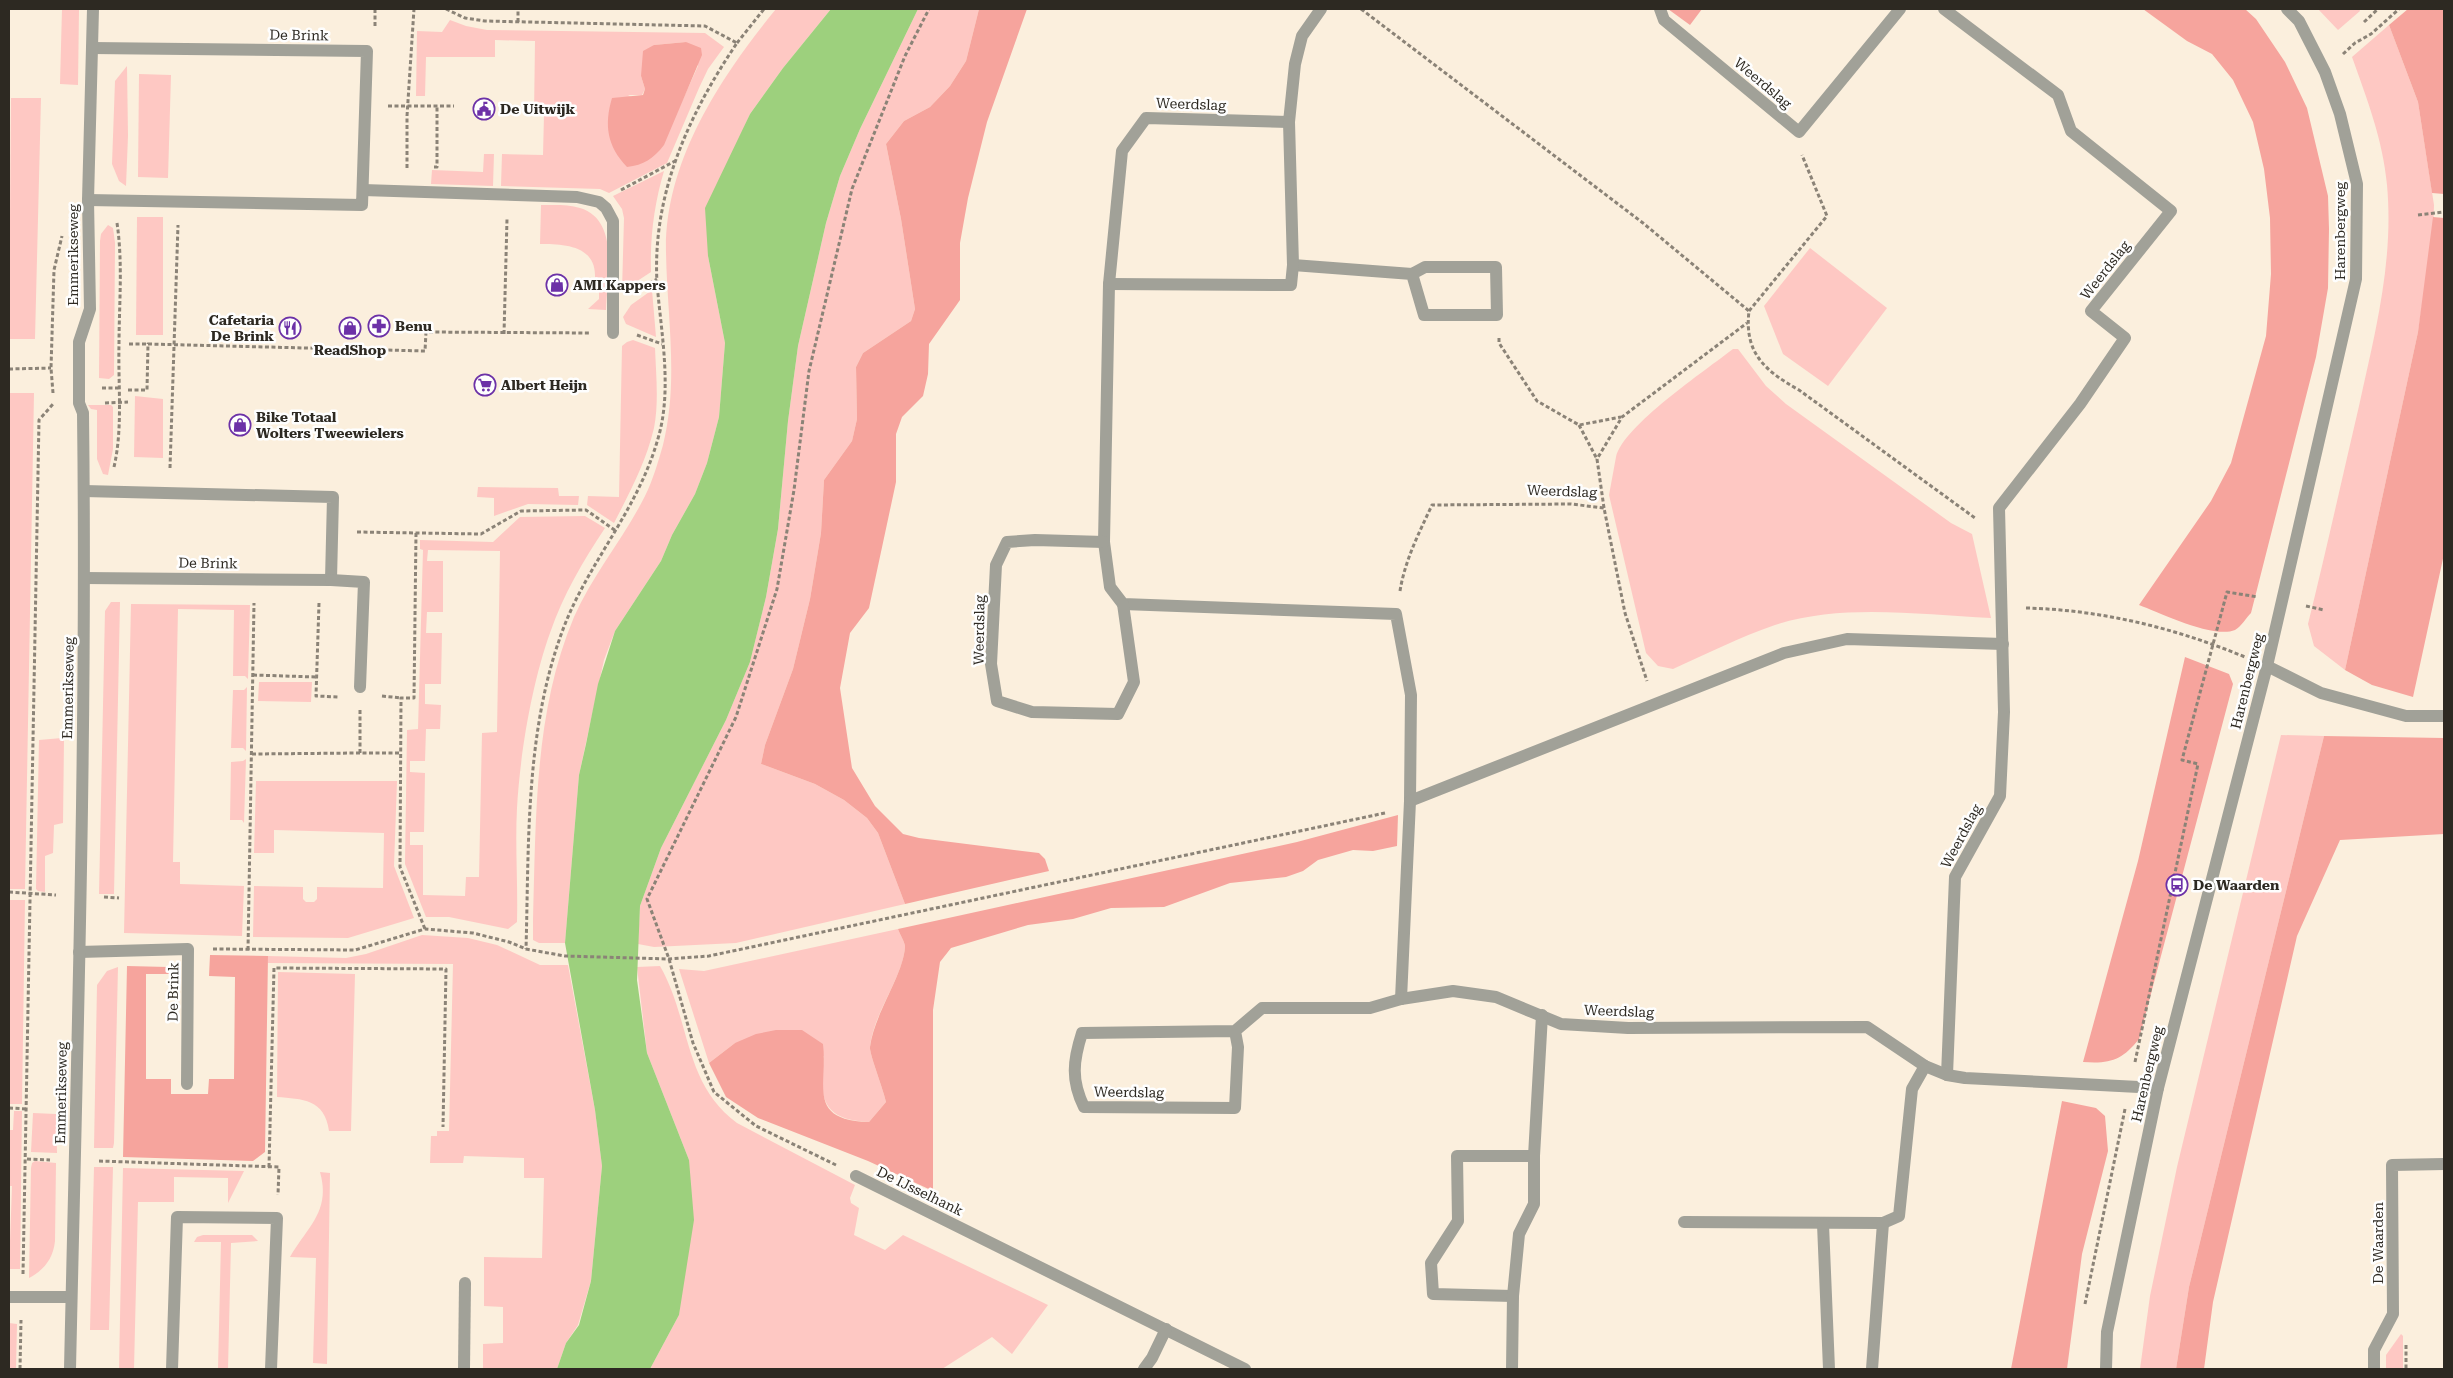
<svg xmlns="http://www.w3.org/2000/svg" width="2453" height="1378" font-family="'Roboto Serif',serif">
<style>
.green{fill:#fec8c3;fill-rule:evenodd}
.forest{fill:#f6a49d}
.water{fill:#9dd07d}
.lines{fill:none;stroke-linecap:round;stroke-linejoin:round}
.path{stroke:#8b8377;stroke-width:3;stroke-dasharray:4 2.5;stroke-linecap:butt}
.minor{stroke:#a1a198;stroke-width:12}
.labels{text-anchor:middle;stroke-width:5;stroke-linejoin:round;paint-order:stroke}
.street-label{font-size:14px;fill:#2d2922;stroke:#fefefe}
.poi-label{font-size:14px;font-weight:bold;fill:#2d2922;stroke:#fefefe;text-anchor:start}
</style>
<rect width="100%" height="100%" fill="#fbefdd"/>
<g class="green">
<path d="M62,9h17l-1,76 -18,-1z"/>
<path d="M776,9h55l-48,59 -33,46 -12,27 -30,115 17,87 -6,74 -12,46 -12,31 -23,41 -11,26 -46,70 -11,29 -25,115 -14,168h-26l-6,-3v-21c3,-101 1,-207 41,-302 19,-43 50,-79 71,-121 8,-16 13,-34 18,-51 16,-64 4,-128 3,-193 -2,-90 55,-176 110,-243z"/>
<path d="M918,9h61l-13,52 -16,25 -20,21 -26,14 -18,23 15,75 14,90 -4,12 -48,32 -7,14 1,52 -5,22 -28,39 -3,53 -11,66 -17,70 -28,76 -4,19 54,20 29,16 23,18 11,15 27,71 -169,39 -82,4 -16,-3 2,-38 21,-58 65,-128 24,-58 16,-65 12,-68 10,-108 10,-75 28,-123 14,-47 20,-47z"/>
<path d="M2318,9h41l1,2 -22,19z"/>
<path d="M450,20l16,6 21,4 218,3 19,14 -16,22 -9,19 -32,75 -58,30 -9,-4 -99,-3 1,-32 41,1 1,-40h-10l1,-74 -40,-1v17h-69l-1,39h-9l1,-65 25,1zM686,42l12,24 -25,55 -45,-26h14l3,-6 -4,-13 13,-31z"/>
<path d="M2389,25l29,77 16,103 -1,28 -15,99 -73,338 -31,-24 -6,-22c18,-73 34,-145 51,-218 16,-73 35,-145 28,-221 -4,-45 -20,-86 -35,-128z"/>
<path d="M127,66l1,70 -2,50 -7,-5 -7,-17 3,-83z"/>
<path d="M139,74l32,1 -3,103 -30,-1z"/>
<path d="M11,98h30l-6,241h-26z"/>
<path d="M484,154h10l-1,32 -62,-2 1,-14 51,2z"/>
<path d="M664,171c-10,34 -14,66 -13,101l-29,19 2,-73 -2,-9 -9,-13z"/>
<path d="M541,205c12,0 27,-1 39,3 40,12 27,70 26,102l-18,-1 11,-10v-21l-4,-1c1,-32 -32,-33 -55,-33z"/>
<path d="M137,217h26v118h-27z"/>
<path d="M108,225l5,3 2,15 -1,132 -5,4 -10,-1 1,-137 1,-7z"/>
<path d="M1810,248l77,60 -59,78 -45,-32 -19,-48z"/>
<path d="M652,290l4,47 -30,-13 -3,-7 8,-12z"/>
<path d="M633,340l22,8c1,26 4,54 -1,80 -8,34 -24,64 -40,95l-27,-18 1,-9 31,1 3,-151 5,-4z"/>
<path d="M1733,349h5l28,37 20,18 165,119 21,11 19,84c-71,-3 -148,-15 -216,7 -35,12 -69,29 -102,44l-15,-3 -12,-13 -37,-158 7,-38c7,-31 90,-87 117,-108z"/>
<path d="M9,393h25l-9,496h-16z"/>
<path d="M135,396l28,3v59l-29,-1z"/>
<path d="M88,405h23l2,2v42l-5,26 -5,-1 -6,-15v-49l-6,-1z"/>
<path d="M478,487l80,1 1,8h20l-1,9 -50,-1 -34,12v-18l-17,-1z"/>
<path d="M585,516l20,12c-22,33 -42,67 -55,105 -18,50 -30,121 -33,175 -2,38 1,76 0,114l-9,7 -59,-12h-23l-21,-53 2,-134 11,-1 5,-179 -3,-1v-9l73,2 27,-25zM428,550l72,1 -3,181 -15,1 -3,144h-13l-1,19 -42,-1v-50h-13v-13h14l1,-59 -15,-1v-11h15l1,-32h14l1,-24 -16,-1v-20h16l1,-51h-16l1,-21h16v-51h-16z"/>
<path d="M111,602h9l-6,292h-15l6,-283z"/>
<path d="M131,604l119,1 -2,74 -3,-3h-12l1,-66 -56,-1 -5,253h7v22l64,2 -2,50 -118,-3z"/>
<path d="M259,682h53l-1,20 -53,-1z"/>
<path d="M247,687l-1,64 -3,-3h-12l2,-58h11z"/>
<path d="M2281,735l43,1 -135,551 -13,82h-36l10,-73 27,-129z"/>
<path d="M62,738l2,2 -1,83 -9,2 -1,28 -8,3v36l-7,-1 -2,-2 3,-149z"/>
<path d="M246,759l-2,64 -2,-3h-12l1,-58 12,-1z"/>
<path d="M256,781h141l-3,85 20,52 -66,20 -95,-1 1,-51 49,1v12l3,3h8l3,-3v-12l66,1 1,-55 -110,-3v23h-20z"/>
<path d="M9,900h16l-3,204h-13z"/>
<path d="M898,929c2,6 7,13 7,18 -2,30 -32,67 -35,100 -1,6 14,44 16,55l-17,20c-48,-2 -50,-25 -45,-66l-89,-13 -26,20 -30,-94 25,2z"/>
<path d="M422,935l46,3 29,7 43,20h28l27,145 7,56 -11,115 -13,44 -12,18 -9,26h-74v-25l20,-1v-36l-19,-1v-49l58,1 2,-80h-20v-20l-60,-2 -1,7h-33l1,-27h6v-5h12l4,-167 -185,-1v-7l78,2 20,-4z"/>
<path d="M660,966c31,54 23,117 77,157l118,62 -5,13 1,5 8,5 -5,27 31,15 18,-15 145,70 -36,49 -20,-17 -50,32h-292l29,-54 10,-155 -42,-107 -10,-86z"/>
<path d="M118,967l-4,176 -1,5h-19l3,-163 10,-14z"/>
<path d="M278,972l77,2 -4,157h-22c-4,-32 -27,-32 -52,-34z"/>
<path d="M14,1111h8l-2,158h-11l3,-83h-3v-56h4z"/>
<path d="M33,1113l23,1 1,39 -26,-1z"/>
<path d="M35,1161l21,2 -1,78c-2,18 -11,29 -26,37l2,-110 1,-5z"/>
<path d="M94,1167h19l-4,163h-19z"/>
<path d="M123,1168l121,3 -16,32v-25l-54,-1v25h-36l-4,167h-15z"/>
<path d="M320,1172l10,1 -3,191 -14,-1 3,-105 -26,-1c18,-31 41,-46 30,-85z"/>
<path d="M203,1235h49l6,6 -27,2 -3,126h-10l3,-127h-27l3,-5z"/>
<path d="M9,1323l8,1 -1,45h-7z"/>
<path d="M2401,1334l2,2v33h-17v-14z"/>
</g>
<g class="forest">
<path d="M979,9h48l-40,113 -19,76 -8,45v57l-31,44 -1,30 -5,22 -21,21 -6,17v48l-27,126 -19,25 -10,55 12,80 23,38 28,28 16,4 120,15 6,6 4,12 -144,33 -27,-71 -11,-15 -23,-18 -29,-16 -54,-20 4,-19 28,-76 17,-70 11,-66 3,-53 28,-39 5,-22 -1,-52 7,-14 48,-32 4,-12 -14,-90 -15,-75 18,-23 26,-14 20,-21 16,-25z"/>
<path d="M1668,9h34l-12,16z"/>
<path d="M2143,9h102l11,10 29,43 22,46 21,88 1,33 -1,59 -12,69 -65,256c-5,5 -10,14 -16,17 -21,9 -75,-17 -96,-25l72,-104 20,-38 35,-127 5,-62 -1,-56 -6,-49 -11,-47 -20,-42 -21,-26 -25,-13z"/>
<path d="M2408,9h36v185l-12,-1 -14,-91 -29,-77z"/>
<path d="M686,42l15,6 1,7 -38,90c-11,14 -20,20 -37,22 -20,-21 -23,-42 -15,-69l31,-3 2,-6 -4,-13 2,-25 11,-6z"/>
<path d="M2433,217l11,1v336l-31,143 -41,-12 -27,-15 73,-338z"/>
<path d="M2185,657l44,17 4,10 -94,355c-17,21 -28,25 -56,23l55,-201z"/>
<path d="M2324,736l120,2v96l-104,6 -43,96 -84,366 -9,67h-28l13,-82z"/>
<path d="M1398,815l-1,31 -24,5 -20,-1 -35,10 -15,11 -17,6 -56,6 -66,24 -53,1 -38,11 -45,6 -77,23 -11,14 -7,48v181l-65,-30 -110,-43 -32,-21 -17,-34 26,-20 21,-9 20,-4h26l21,14c5,41 -17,76 46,78l17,-20c-2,-11 -17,-49 -16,-55 4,-33 33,-71 35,-100 0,-5 -5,-12 -7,-18l399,-87z"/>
<path d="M210,955l58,1 -3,196 -12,9 -130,-4 4,-191 41,1 4,4v3h-26v105h25v15h37l1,-15h25l1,-102 -26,-1z"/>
<path d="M2062,1101l34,7 9,8 3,35 -26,103 -15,115h-56z"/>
</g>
<path class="water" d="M831,9h87l-58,120 -20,47 -14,47 -28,123 -10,75 -10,108 -12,68 -16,65 -24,58 -65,128 -21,58 -3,74 10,73 42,107 5,60 -15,95 -29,54h-93l9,-26 13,-18 12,-44 11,-115 -7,-56 -30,-167 14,-168 7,-31 12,-60 17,-53 46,-70 11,-26 23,-41 12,-31 12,-46 6,-74 -17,-87 -3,-48 45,-94 33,-46z"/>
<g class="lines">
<g class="path">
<path d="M375,9v19"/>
<path d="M446,9l19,9 20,3 220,5 32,17c-48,71 -85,151 -80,240 4,49 15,104 2,152 -20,75 -72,128 -97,197 -37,101 -33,212 -36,317"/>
<path d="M1361,9l282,214 106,88c-5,42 16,60 50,79l176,128"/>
<path d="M518,22v-13"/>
<path d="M2364,22l14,-13"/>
<path d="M737,43l27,-34"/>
<path d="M2343,54l12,-11 16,-9 28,-25"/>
<path d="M388,106h66"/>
<path d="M434,167h3v-60"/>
<path d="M407,168v-52l7,-107"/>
<path d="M621,190l54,-29"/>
<path d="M2418,215l26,-3"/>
<path d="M638,290l19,-11"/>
<path d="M1749,311l78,-95 -25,-61"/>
<path d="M504,334l3,-115"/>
<path d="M637,335l25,9"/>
<path d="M1499,338v5l38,58 42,24 42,-8"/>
<path d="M129,344h19"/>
<path d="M9,369l42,-1"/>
<path d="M102,388h16"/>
<path d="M128,390h19l1,-46 277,7 1,-19 164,1"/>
<path d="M53,393l-2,-25 3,-98 8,-34"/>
<path d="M105,403l23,-1"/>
<path d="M1579,425l18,34"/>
<path d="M114,467c9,-39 4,-82 5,-122 0,-40 4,-82 -2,-122"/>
<path d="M170,468l8,-243"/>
<path d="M1604,508l-7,-49 25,-42 125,-94"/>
<path d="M357,532l124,2 40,-23 65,-1 30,21"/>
<path d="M416,533l-2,165h-13l-1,169 25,62"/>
<path d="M1400,591c5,-31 19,-58 32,-86l139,-1 33,4 21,105 22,68"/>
<path d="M319,603l-3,93 23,1"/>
<path d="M2306,606l18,4"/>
<path d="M2026,608c76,2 149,20 219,49"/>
<path d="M253,675l63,2"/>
<path d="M382,696l19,2"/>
<path d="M360,710v43h40"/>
<path d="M252,754l108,-1"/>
<path d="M9,892l47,3"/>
<path d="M104,897l15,1"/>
<path d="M213,949l142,1 70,-21 48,4 36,9 17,7 39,7 104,3 40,-3 676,-143"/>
<path d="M248,950l6,-347"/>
<path d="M2135,1062l63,-298 -16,-4 45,-168 31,5"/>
<path d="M9,1108l19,1"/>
<path d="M27,1159l23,1"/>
<path d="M99,1161l180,6 -1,28"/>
<path d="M836,1165l-80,-39 -42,-34 -21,-49 -24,-84 -22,-60 89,-182 41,-128 17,-99 15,-119 43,-182 53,-133 24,-47"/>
<path d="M269,1167l5,-199 172,1 -3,158"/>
<path d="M23,1274l16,-854 15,-17"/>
<path d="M2085,1304l40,-195"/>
<path d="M2406,1345v24"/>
<path d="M20,1369l1,-49"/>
</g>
<g class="minor">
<path d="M1321,9l-19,27 -7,28 -6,58 -143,-4 -24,33 -13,133 -5,258 6,45 13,17 273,10 15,81 -1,106 -9,198"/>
<path d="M1660,9l4,11 135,112 101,-123"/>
<path d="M1944,9l114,86 13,36 100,80 -80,100 34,27 -45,66 -81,104 5,204 -4,84 -45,81 -8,198"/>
<path d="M363,190l214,7 22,5 7,6 7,13v112"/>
<path d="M88,200l274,5 5,-154 -275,-3"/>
<path d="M1293,265l119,9 12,41h73l-1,-48h-71l-13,7"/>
<path d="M1109,284l182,1 2,-20 -4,-143"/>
<path d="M84,491l249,6 -2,83 -247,-2"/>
<path d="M1104,542l-69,-2 -28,2 -11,23 -5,99 6,37 35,11 86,2 16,-32 -11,-78"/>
<path d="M331,580l33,2 -4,105"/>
<path d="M2267,666l54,27 85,23h38"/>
<path d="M1410,801l374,-148 63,-14 156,5"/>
<path d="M79,952l109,-3 -1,135"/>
<path d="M1235,1031l3,16 -3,61 -151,-1c-13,-27 -11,-46 -2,-74l153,-2 27,-23h108l31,-9 52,-8 43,6 65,27 67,4 239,-1 58,39 22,9 18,3 193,10"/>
<path d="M856,1176l389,193"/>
<path d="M1684,1222l199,1 16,-7 13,-127 13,-23"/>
<path d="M1823,1224l6,145"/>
<path d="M1513,1296l-80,-2 -2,-31 27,-42 -1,-65h77"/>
<path d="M9,1297h62"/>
<path d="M70,1369c7,-319 17,-638 13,-956l-4,-10v-61l11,-33 -2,-109 5,-191"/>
<path d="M172,1369l5,-152 100,1 -6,151"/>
<path d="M464,1369l1,-86"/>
<path d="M1144,1369l8,-11 14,-29"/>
<path d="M1512,1369l1,-73 6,-62 15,-30v-48l8,-141"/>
<path d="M1872,1369l11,-146"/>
<path d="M2106,1369l1,-37 51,-244 109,-422 89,-387 1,-95 -17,-70 -15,-42 -26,-51 -12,-12"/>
<path d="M2374,1369v-19l19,-36 -1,-149 52,-1"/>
</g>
</g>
<defs>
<g id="civic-ring" transform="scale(1.125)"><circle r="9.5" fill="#fefefe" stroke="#6c31a7" stroke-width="1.5"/><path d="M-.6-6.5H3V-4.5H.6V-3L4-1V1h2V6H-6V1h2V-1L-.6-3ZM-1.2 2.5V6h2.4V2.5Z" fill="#6c31a7"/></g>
<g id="shop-ring" transform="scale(1.125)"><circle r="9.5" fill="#fefefe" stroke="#6c31a7" stroke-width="1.5"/><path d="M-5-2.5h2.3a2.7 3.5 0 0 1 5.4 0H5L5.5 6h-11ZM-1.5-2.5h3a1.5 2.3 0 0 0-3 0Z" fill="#6c31a7"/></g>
<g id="pharmacy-ring" transform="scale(1.125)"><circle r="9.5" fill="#fefefe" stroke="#6c31a7" stroke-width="1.5"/><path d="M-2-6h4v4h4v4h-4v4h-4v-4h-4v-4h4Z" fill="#6c31a7"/></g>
<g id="restaurant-ring" transform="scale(1.125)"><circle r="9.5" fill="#fefefe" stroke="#6c31a7" stroke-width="1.5"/><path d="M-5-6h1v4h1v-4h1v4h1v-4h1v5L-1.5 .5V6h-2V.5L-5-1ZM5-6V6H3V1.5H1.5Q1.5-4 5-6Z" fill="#6c31a7"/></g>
<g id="supermarket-ring" transform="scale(1.125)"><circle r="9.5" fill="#fefefe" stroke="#6c31a7" stroke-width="1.5"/><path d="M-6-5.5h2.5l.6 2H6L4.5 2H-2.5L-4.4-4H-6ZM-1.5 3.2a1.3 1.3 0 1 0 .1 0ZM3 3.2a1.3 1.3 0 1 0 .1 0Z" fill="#6c31a7"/></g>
<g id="bus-ring" transform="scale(1.125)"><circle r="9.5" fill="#fefefe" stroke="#6c31a7" stroke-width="1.5"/><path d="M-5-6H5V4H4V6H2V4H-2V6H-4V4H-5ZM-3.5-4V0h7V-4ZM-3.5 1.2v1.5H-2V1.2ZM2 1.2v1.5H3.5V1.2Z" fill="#6c31a7"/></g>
</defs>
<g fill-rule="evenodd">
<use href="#civic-ring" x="484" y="109"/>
<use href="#shop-ring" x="557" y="285"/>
<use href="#pharmacy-ring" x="379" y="326"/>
<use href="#restaurant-ring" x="290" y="328"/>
<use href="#shop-ring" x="350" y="328"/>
<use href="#supermarket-ring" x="485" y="385"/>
<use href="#shop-ring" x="240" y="425"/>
<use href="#bus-ring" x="2177" y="885"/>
</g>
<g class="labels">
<g class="street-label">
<text transform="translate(299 35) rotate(1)" y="5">De Brink</text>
<text transform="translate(1763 83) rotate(40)" y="5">Weerdslag</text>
<text transform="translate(1191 104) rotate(2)" y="5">Weerdslag</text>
<text transform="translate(2340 231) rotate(-90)" y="5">Harenbergweg</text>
<text transform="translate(73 255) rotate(-90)" y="5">Emmerikseweg</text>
<text transform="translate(2105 270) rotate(-52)" y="5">Weerdslag</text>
<text transform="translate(1562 491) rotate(2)" y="5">Weerdslag</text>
<text transform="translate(208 563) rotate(1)" y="5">De Brink</text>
<text transform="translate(979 630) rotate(-89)" y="5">Weerdslag</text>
<text transform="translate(2247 681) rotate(-76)" y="5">Harenbergweg</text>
<text transform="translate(68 688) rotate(-89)" y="5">Emmerikseweg</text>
<text transform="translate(1961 836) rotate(-62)" y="5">Weerdslag</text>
<text transform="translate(173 992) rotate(-89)" y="5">De Brink</text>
<text transform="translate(1619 1011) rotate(2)" y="5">Weerdslag</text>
<text transform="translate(2147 1074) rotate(-77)" y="5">Harenbergweg</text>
<text transform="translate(1129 1092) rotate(1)" y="5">Weerdslag</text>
<text transform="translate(61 1093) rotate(-89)" y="5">Emmerikseweg</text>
<text transform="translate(920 1191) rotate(26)" y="5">De IJsselhank</text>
<text transform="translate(2378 1243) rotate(-90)" y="5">De Waarden</text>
</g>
<g class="poi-label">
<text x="500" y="114">De Uitwijk</text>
<text x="573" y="290">AMI Kappers</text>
<text x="274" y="325" text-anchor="end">Cafetaria<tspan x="274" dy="16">De Brink</tspan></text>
<text x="395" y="331">Benu</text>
<text x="350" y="355" text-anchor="middle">ReadShop</text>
<text x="501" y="390">Albert Heijn</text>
<text x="256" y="422">Bike Totaal<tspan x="256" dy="16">Wolters Tweewielers</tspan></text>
<text x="2193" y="890">De Waarden</text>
</g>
</g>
<rect width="2453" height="1378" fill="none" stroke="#2d2922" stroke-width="20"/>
</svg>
